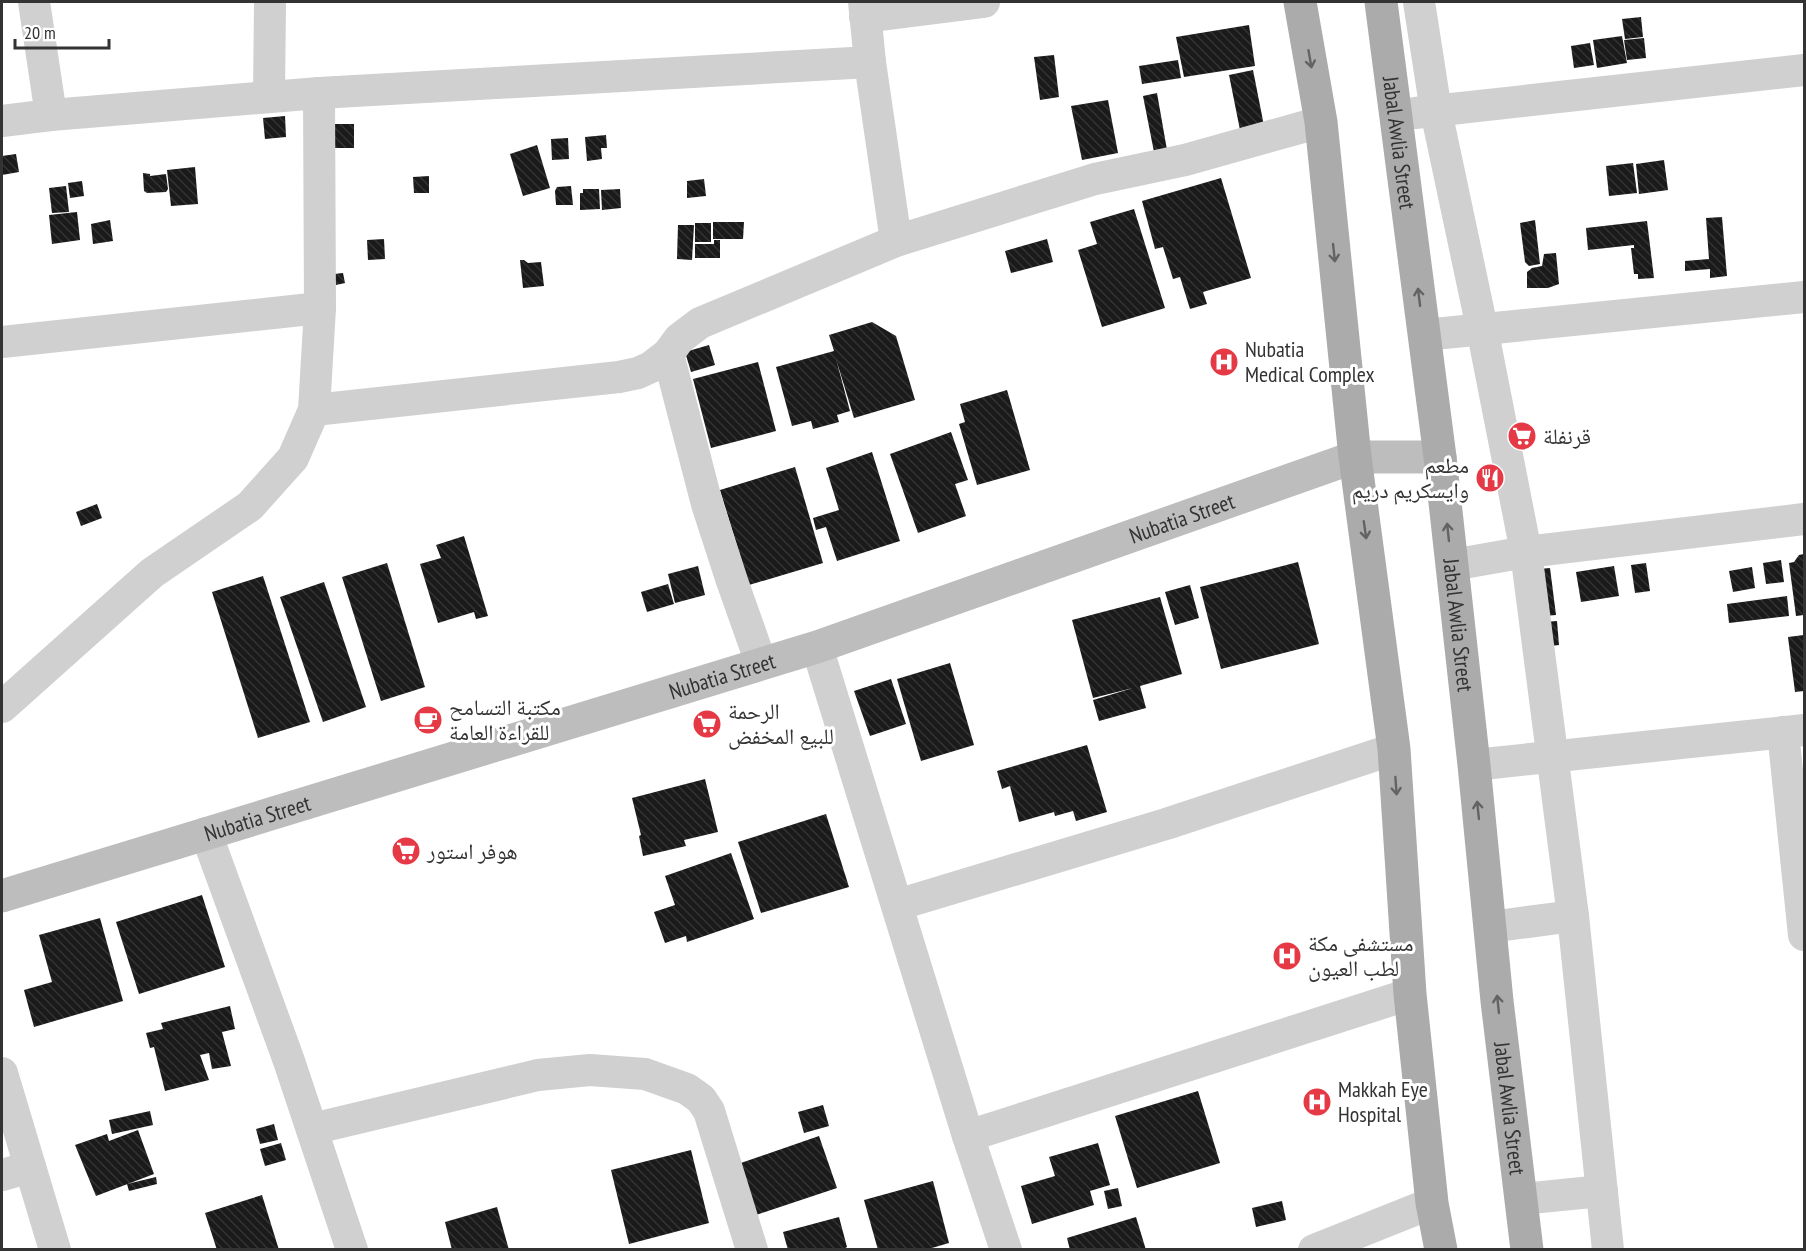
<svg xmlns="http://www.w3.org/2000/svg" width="1806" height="1251" font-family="'PT Sans Narrow','Noto Naskh Arabic',sans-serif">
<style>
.building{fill:url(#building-back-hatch)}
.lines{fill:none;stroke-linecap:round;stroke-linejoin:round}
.street{stroke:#d0d0d0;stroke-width:32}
.secondary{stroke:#bdbdbd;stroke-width:33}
.primary{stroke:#ababab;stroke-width:33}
.oneway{stroke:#636363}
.labels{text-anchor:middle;stroke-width:6;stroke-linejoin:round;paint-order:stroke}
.street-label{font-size:22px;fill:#333;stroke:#fff}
.poi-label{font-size:22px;fill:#333;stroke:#fff;text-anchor:start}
</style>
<defs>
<pattern id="building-back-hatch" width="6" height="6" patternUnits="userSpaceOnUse" patternTransform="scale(1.5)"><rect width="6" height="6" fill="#1a1a1a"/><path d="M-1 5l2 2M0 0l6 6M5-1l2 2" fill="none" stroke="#333"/></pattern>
</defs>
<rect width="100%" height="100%" fill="#fff"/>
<g class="building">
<path d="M1641,17l2,20 -18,2 -3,-20z"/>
<path d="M1249,25l6,41 -71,11 -8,-40z"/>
<path d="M1622,36l5,27 -30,5 -4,-28z"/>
<path d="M1644,38l2,20 -19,2 -3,-20z"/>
<path d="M1590,43l4,22 -20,3 -3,-22z"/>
<path d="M1054,55l5,42 -19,3 -6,-43z"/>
<path d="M1178,60l3,18 -39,6 -3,-18z"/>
<path d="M1253,70l13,66 -24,4 -13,-65z"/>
<path d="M1157,93l10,57 -13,2 -11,-56z"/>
<path d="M1108,100l10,53 -36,7 -11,-54z"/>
<path d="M285,116l1,21 -21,2 -2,-21z"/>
<rect x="332" y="124" width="22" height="24"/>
<path d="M606,135l1,13h-6l1,11 -15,2 -2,-24z"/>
<path d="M568,138l1,21 -17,1 -1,-21z"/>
<path d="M537,145l13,43 -27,8 -13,-42z"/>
<path d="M16,154l3,18 -17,3v-19z"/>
<path d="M1664,160l4,30 -29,4 -3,-30z"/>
<path d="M1633,163l4,30 -28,3 -3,-30z"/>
<path d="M195,167l3,37 -27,2 -4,-36z"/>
<path d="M143,173l7,1v2l16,-2 2,15 -2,3 -19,1 -3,-2z"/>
<path d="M429,176v17h-15l-1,-16z"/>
<path d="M1221,178l30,100 -48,14 4,12 -17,5 -10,-32 -7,2 -10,-32 -8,2 -13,-48z"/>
<path d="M704,179l2,17 -19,2v-17z"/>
<path d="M82,181l2,15 -14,2 -2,-15z"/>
<path d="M66,186l3,26 -17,1 -3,-25z"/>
<path d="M571,186l2,19h-17l-1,-14 2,-4z"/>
<path d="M583,189h16l1,20 -20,1v-17h3z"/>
<path d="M620,189l1,19 -19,2 -1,-20z"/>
<path d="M1134,209l31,99 -63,19 -24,-77 19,-6 -7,-22z"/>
<path d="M77,212l3,28 -28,4 -3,-29z"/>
<path d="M1722,217l5,59 -17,2v-9l-25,2v-10l24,-2 -3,-41z"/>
<path d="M110,220l3,21 -20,3 -2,-20z"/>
<path d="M1535,220l5,44 -11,2 -4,-4 -5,-39z"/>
<path d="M1647,221l7,57 -16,1v-5h-4l-3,-26h3v-3l-46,5 -2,-22z"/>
<path d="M713,222h31l-1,17h-30z"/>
<path d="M695,223h16v16h-3h3v3h-16z"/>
<path d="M678,225h16l-2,35 -15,-1z"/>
<path d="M384,239l1,20 -17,1 -1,-20z"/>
<path d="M1047,239l6,23 -42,11 -6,-22z"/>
<path d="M714,240h6v18h-25v-14h19z"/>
<path d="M1556,253l3,31 -11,4h-21v-16l5,-4 10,-2 2,-12z"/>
<path d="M520,260h4l4,3 13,-1 3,24 -21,2z"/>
<path d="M343,273l2,10 -9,2 -2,-11z"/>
<path d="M872,322l24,14 19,64 -61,18 -18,-59 14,52 -13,4 2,7 -26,7 -2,-8 -19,5 -16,-59 58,-16 -5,-16z"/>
<path d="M709,345l6,20 -24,7 -6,-20z"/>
<path d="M758,362l18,69 -65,17 -18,-69z"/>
<path d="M1007,390l23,80 -53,15 -18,-61 6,-2 -5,-18z"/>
<path d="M951,432l17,48 -13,4 11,32 -48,17 -28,-79z"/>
<path d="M872,452l28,89 -63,20 -11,-34 -10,3 -3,-12 26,-8 -13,-42z"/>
<path d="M795,467l28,96 -74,22 -29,-95z"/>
<path d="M97,504l5,14 -21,8 -5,-14z"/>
<path d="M464,536l24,80 -12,3 -2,-7 -36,11 -18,-59 21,-6 -5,-13z"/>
<path d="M1804,554v61l-8,1 -7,-53 5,-1 5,-7z"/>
<path d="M1781,560l3,22 -18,2 -3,-21z"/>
<path d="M1298,562l21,82 -98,25 -21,-82z"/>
<path d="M387,563l38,124 -44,14 -39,-124z"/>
<path d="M1646,563l4,28 -15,2 -4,-28z"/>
<path d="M698,566l7,29 -30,8 -7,-29z"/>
<path d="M1614,566l5,30 -38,6 -5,-30z"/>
<path d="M1752,567l3,21 -22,4 -4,-21z"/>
<path d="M1550,568l6,47 -22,2 -6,-47z"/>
<path d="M263,576l47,146 -52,16 -46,-146z"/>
<path d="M324,582l42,125 -43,15 -43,-125z"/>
<path d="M668,584l6,20 -27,8 -6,-20z"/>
<path d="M1190,585l9,33 -24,7 -10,-33z"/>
<path d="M1787,596l2,20 -60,7 -2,-19z"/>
<path d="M1160,597l22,77 -42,12 6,22 -47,13 -6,-21 40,-12 -40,10 -21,-78z"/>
<path d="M1557,621l2,24 -24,3 -3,-25z"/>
<path d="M1804,635v56l-9,1 -7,-55z"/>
<path d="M950,663l24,82 -53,16 -24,-82z"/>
<path d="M891,679l15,45 -36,12 -16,-45z"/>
<path d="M1087,745l20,67 -31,9 -3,-10 -18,5 -1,-4 -35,10 -9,-36 -8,3 -5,-18z"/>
<path d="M705,779l13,53 -34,8 2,6 -43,10 -4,-20 2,-1 -9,-37z"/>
<path d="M826,814l23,73 -88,26 -23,-71z"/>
<path d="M731,853l23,66 -67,23 -1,-6 -21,7 -11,-31 21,-7 -10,-29z"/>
<path d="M202,895l23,72 -86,27 -23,-72z"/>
<path d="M100,918l23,83 -89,26 -10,-37 28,-8 -13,-47z"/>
<path d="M230,1006l5,23 -13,3 9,34 -19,3 -3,-16 -9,2 9,25 -44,11 -11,-44 -4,1 -4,-15 17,-4 -2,-6z"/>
<path d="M1198,1091l22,72 -83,25 -22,-72z"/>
<path d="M823,1105l6,21 -25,7 -6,-21z"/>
<path d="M150,1111l3,14 -41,9 -3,-14z"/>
<path d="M274,1124l4,16 -18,4 -4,-15z"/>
<path d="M138,1130l16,44 -58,22 -21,-51 32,-11 2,7z"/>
<path d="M819,1136l18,52 -81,27 -18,-51z"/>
<path d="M281,1143l5,17 -21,6 -5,-17z"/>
<path d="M1098,1143l12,42 -20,6 4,14 -62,19 -11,-38 34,-10 -6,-19z"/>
<path d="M691,1150l18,73 -80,21 -18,-74z"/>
<path d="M156,1177l1,7 -28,7 -2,-7z"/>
<path d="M933,1181l16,62 -24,7h-47l-14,-50z"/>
<path d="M1118,1188l4,18 -14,3 -4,-18z"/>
<path d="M262,1195l17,55h-62l-12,-37z"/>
<path d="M1282,1201l4,19 -30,7 -4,-19z"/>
<path d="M497,1207l12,43h-57l-7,-28z"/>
<path d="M839,1217l8,30 -5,3h-54l-5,-18z"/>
<path d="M1136,1217l10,33h-76l-3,-12z"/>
</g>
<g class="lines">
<g class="street">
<path d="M34,2l17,113"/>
<path d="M864,2l6,60 26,179"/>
<path d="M1419,2l17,109 46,217 44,224 47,364 35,334"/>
<path d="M865,17l119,-15"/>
<path d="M269,97l1,-95"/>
<path d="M1415,113l389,-43"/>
<path d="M2,121l49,-6 268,-22 551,-31"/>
<path d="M1424,335l380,-38"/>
<path d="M2,342l318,-34"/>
<path d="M668,354l39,150 25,77 29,82"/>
<path d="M314,410l305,-33 19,-4 13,-6 17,-13 11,-15 21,-16 196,-82 199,-62 90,-19 136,-38"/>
<path d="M1452,565l74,-13 278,-33"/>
<path d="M817,647l151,489 38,114"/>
<path d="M2,707l150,-134 98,-67 43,-48 21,-48 6,-102 -1,-215"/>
<path d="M1783,732l21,203"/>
<path d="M1474,765l330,-35"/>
<path d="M206,833l83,228 63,189"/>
<path d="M897,905l269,-81 228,-75"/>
<path d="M1490,927l83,-11"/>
<path d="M2,1073l53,177"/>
<path d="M312,1129l226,-54 52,-5 55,4 42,15 14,10 8,12 43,139"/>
<path d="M968,1136l442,-142"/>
<path d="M2,1175l28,-8"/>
<path d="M1521,1199l81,-8"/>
<path d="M1314,1250l118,-47"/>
</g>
<path class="secondary" id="s1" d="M2,896l815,-249 538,-190h85"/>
<g class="primary">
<path d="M1300,2l21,120 34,335 39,292 16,245 22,209 9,47"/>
<path id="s2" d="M1381,2l59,455 34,308 23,236 30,249"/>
</g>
</g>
<defs><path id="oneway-shaft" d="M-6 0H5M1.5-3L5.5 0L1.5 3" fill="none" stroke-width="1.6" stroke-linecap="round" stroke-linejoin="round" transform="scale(1.5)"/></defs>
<g class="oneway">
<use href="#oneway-shaft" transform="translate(1310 59) rotate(80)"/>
<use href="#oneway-shaft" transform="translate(1334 253) rotate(84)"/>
<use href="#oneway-shaft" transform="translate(1419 297) rotate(-97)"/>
<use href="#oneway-shaft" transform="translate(1365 530) rotate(82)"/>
<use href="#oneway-shaft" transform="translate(1448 532) rotate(-96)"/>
<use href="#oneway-shaft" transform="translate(1396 786) rotate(86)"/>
<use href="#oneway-shaft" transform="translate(1478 810) rotate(-96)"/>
<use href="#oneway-shaft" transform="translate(1498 1004) rotate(-96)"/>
</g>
<defs>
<g id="hospital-disc" transform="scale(1.5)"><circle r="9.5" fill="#e63946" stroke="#fff"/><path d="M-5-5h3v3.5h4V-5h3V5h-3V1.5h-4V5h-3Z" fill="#fff"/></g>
<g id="supermarket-disc" transform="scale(1.5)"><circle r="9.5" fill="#e63946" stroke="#fff"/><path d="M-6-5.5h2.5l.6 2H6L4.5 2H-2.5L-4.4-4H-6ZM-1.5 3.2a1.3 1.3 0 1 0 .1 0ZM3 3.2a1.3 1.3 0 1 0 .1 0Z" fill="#fff"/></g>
<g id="restaurant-disc" transform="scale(1.5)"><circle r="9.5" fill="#e63946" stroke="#fff"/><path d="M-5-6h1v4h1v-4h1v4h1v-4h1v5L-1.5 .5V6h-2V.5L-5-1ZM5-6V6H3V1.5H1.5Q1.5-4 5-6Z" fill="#fff"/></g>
<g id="cafe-disc" transform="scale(1.5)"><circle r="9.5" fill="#e63946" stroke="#fff"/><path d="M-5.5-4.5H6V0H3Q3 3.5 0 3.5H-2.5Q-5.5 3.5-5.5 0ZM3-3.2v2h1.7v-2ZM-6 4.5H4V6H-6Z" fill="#fff"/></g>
</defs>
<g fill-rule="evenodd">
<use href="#hospital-disc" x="1224" y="362"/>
<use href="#supermarket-disc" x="1522" y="436"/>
<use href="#restaurant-disc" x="1490" y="478"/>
<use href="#cafe-disc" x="428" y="720"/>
<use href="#supermarket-disc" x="707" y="724"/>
<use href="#supermarket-disc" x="406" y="851"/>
<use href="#hospital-disc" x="1287" y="956"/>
<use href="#hospital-disc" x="1317" y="1102"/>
</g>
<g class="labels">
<g class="street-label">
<text dy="8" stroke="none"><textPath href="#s2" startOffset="142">Jabal Awlia Street</textPath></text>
<text dy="8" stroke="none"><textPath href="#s1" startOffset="1239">Nubatia Street</textPath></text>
<text dy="8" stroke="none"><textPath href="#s2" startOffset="628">Jabal Awlia Street</textPath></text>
<text dy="8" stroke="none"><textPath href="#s1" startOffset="753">Nubatia Street</textPath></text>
<text dy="8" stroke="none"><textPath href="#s1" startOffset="267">Nubatia Street</textPath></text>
<text dy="8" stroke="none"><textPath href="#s2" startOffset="1114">Jabal Awlia Street</textPath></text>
</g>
<g class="poi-label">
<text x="1245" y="357">Nubatia<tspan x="1245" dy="25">Medical Complex</tspan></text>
<text x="1543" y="444">قرنفلة</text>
<text x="1469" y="473" text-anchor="end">مطعم<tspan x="1469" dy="25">وايسكريم دريم</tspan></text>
<text x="449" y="715">مكتبة التسامح<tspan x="449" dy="25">للقراءة العامة</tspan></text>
<text x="728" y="719">الرحمة<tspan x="728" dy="25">للبيع المخفض</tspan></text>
<text x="427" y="859">هوفر استور</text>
<text x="1308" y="951">مستشفى مكة<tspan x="1308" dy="25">لطب العيون</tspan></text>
<text x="1338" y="1097">Makkah Eye<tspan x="1338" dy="25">Hospital</tspan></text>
</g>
</g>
<rect width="1806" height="1251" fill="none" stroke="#333333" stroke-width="6"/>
<path d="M15 39v9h94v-9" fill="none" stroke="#333333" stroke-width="3"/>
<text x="24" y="39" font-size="18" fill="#333333" stroke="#ffffff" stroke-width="4.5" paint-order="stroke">20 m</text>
</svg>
